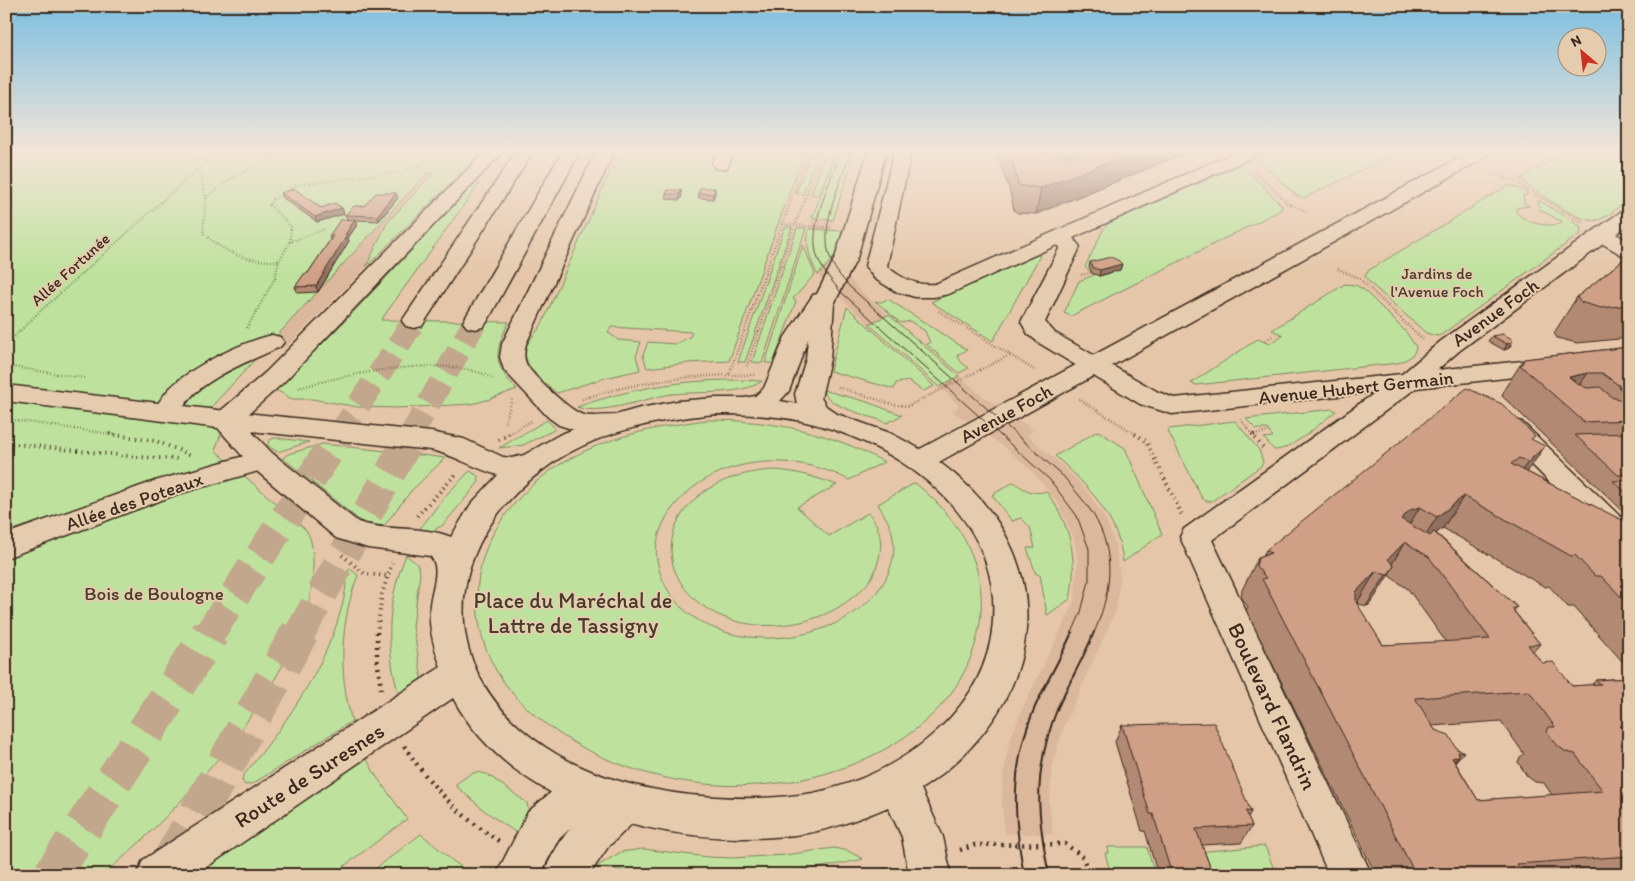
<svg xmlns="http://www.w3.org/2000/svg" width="1635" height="881" font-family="Itim,sans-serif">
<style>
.built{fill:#dbb79b}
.green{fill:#bee29d;stroke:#7c865e}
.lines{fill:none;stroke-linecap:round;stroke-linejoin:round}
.highway-tunnel-far2{stroke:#c3a78c;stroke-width:24;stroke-dasharray:24 12;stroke-linecap:butt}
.highway-tunnel-far1{stroke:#c3a78c;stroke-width:31;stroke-dasharray:31 15;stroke-linecap:butt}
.highway-tunnel{stroke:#c3a78c;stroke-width:38;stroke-dasharray:38 19;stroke-linecap:butt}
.minor-casing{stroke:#3b2a1e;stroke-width:3}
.major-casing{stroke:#3b2a1e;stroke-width:3}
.highway-casing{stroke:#3b2a1e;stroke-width:3}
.path-far2{stroke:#3b2a1e;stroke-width:2.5;stroke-dasharray:0.5 2.5;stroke-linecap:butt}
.path-far1{stroke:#3b2a1e;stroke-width:4;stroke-dasharray:1 4.5;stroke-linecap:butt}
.path{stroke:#3b2a1e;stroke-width:4.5;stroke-dasharray:2 5;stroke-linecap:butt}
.minor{fill:#e6ccae;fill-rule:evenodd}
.major{fill:#e6ccae;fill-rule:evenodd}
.highway{fill:#e6ccae;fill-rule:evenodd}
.tram-far1{stroke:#3b2a1e;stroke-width:1}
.tram{stroke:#3b2a1e;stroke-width:2}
.wall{fill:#b28973;stroke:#3b2a1e;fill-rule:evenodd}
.shaded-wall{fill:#916f5e;stroke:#3b2a1e}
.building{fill:#cf9f86;stroke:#3b2a1e;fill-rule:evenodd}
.labels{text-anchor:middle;stroke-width:4;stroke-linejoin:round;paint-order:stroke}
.far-street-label{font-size:16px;fill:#3b2a1e;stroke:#e6ccae}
.far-park-label{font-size:16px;fill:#483c2b;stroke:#e6ccae}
.street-label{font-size:19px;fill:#3b2a1e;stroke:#e6ccae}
.park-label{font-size:19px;fill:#483c2b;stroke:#e6ccae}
.near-park-label{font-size:22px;fill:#483c2b;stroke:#e6ccae}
.near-street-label{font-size:22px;fill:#3b2a1e;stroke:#e6ccae}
</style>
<rect width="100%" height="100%" fill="#e5c6a8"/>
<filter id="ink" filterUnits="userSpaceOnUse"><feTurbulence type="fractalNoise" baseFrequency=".02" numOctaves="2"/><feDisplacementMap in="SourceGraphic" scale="10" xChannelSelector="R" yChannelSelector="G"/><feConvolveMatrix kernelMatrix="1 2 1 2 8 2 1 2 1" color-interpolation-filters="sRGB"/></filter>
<g filter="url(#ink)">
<g class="built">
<path d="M837,152h18l-24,78 4,26 10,18 12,14 124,107 53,35 -7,5 42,37 17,18 20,30 9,24 5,34 -4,32 -52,116 -11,36 -4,41 4,31h-48l-3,-28 1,-30 6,-33 11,-29 50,-103 5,-13 3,-37 -4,-23 -16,-35 -26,-32 -27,-24 -53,-36 8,-5 -124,-112 -18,-19 -9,-21 -2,-16 5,-20z"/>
<path d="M434,172l-47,51 -21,44 -80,80h-9l-9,-8 39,-151z"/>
</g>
<g class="green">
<path d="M6,152h476l-116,115 21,-44 46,-50h-6l-225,244 24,3 -11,30 91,80c8,13 7,26 7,40 -1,99 -137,246 -211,305h-96z"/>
<path d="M619,152h185l-75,209 -41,2 -41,5 -4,-13 5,-13 27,2 15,-7 2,-5 -81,-5 -3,5 10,8 23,2 -5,14 4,14 -35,8 -48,15c-12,-10 -41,-31 -29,-50 4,-7 10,-12 14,-19z"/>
<path d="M811,152h7l-15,42 -7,-1z"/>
<path d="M826,152h9l-16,43 -8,-1z"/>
<path d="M837,152h18l-22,68 -21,-2z"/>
<path d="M1269,152h130l-95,46 -7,-2 -37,-34v-6z"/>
<path d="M1564,152h65v46c-9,7 -21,20 -32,22 -17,5 -63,-30 -77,-41l5,-1 -2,-1z"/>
<path d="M1242,164l40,42 -1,4 -210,106 -7,-3 15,-32 15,-6 -9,-8 19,-39 5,-5z"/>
<path d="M475,183l4,1 -98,136 128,2c-15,30 -17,42 8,67l-27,10 -18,5 -74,4 -40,-1 -46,-8h-20l-16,-9 70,-70z"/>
<path d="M1509,185l18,7v3l-4,1 1,7 5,3 -13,2v4c9,11 31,16 45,11l1,-2c-8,-2 -13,-8 -22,-11l-2,-9h2l40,25 1,7 -140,102 -5,1 -10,-3 -57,-51 -4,-6 4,-6z"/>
<path d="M787,227h5l-47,135h-7l46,-133z"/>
<path d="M797,228h9l-44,135 -10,-1z"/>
<path d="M809,229l34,2 -8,25 -17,19c-8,-15 -13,-29 -9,-46z"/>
<path d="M803,245l12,29 -22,25 3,2 -23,62h-8z"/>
<path d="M1037,255l3,1 -47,85 -62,-39z"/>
<path d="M1345,284l10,1 8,4 43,43 10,15c-1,9 -10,13 -18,16l-202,22 -5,-2 67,-44 11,5 14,-9 -11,-5z"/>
<path d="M888,299l79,51 -10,5 5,8 7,5 -10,5 -33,-29 4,-1 -5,-12 -15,-10 -9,2 -26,-22 6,1z"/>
<path d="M847,307l87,79 -11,5 -14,-10 -13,2 -2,6 -64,-18z"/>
<path d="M888,315h1l70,61 -20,11 -70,-63z"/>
<path d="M734,380l28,1c-21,15 -64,10 -90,13 -26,4 -72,22 -95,13 51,-18 103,-27 157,-27z"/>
<path d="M823,390l41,11 38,14 -15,8c-17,-8 -59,-15 -64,-33z"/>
<path d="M1332,409l4,2c-15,11 -43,39 -62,39l-10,-12 9,-1 -6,-8h-11l-10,-10z"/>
<path d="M547,420l8,8 -1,2 -31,15 -24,3z"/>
<path d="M707,420c63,0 122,11 177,42l-35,18c-57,-30 -137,-25 -178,30 -10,14 -17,33 -14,50 17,100 176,99 225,25 9,-14 14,-30 11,-47 -1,-12 -9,-23 -15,-34l37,-21c45,36 75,85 64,145 -9,50 -40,88 -82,114 -104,65 -253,56 -351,-18 -28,-21 -51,-47 -62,-81 -11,-35 -9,-75 8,-107 46,-82 128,-105 215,-116z"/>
<path d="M1235,421l24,29 4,12 -2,4 -49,35h-6l-4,-3 -34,-67 1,-2z"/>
<path d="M1098,431l27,17 37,86 -39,28c-4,-44 -36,-78 -68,-106z"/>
<path d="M275,438h2l32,4 -32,10 -10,-7 3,-5z"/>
<path d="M323,444l107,12 15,2 -34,33 -28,36 -13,-1 -11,-6 -76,-62 5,-4z"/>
<path d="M773,470c23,1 42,7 64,15l-40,22 32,29 39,-23c13,13 15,31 10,49 -4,17 -15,28 -29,38 -50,39 -147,36 -174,-29 -7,-18 -4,-40 6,-55 19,-31 57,-44 92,-46z"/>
<path d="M470,471l8,5 1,6 -36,43 -11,6 -13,-1 27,-35z"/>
<path d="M1014,482c9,7 20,14 32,9 25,34 32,67 24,108l-23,16 -7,-41h-4l-9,-26h8l-5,-21 -9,-9 -9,3 -20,-26z"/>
<path d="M406,555l11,9 3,9 -7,53 8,48 -1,12 -20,13c-15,-50 -14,-96 6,-144z"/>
<path d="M349,568l9,7c-18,47 -20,98 -6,146l-98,62 -9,2 -3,-5 1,-4c38,-46 81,-105 97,-163 5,-15 6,-30 9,-45z"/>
<path d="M365,756l11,20 31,43 -75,56h-141z"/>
<path d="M477,772l10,2 40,29 2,11 -11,20 -33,-23 -30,-26 15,-11z"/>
<path d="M421,834l32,27 20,14h-106z"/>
<path d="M1265,846l11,29h-74l-5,-23z"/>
<path d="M1108,847h39l8,28h-44l-6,-22h4z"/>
<path d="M834,848l14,3 15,8c-87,20 -179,22 -267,8l25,-15 22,-3 65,8 25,1 52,-3z"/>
</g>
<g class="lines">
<g class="highway-tunnel-far2">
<path d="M339,435l75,-114"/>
<path d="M411,435l64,-113"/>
</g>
<g class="highway-tunnel-far1">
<path d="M210,633l130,-199"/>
<path d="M300,633l112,-199"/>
</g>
<g class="highway-tunnel">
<path d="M170,863l130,-231"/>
<path d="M52,875l159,-243"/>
</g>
<g class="minor-casing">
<g id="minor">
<path d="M717,152h17l-7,16 -6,1 -6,-1 -3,-4z"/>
<path d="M894,152h17l-24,114c13,12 30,20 48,18l301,-132h21l-2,4 -182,82 7,9 -35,75 10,11 103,59 16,6 228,-24 39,-33 154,-111 27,-19 7,-2v15l-13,10 13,8v15l-7,-2 -19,-11 -144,107 -22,19 192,-20v14l-213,24 -204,152 160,335h-43l-149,-338 4,-8 192,-137 -204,22 -32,-10 -101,-61 -11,-9 -7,-12 39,-75 -3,-2 -108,49 -15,3h-19l-20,-6 -20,-12 -10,-13z"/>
<path d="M272,335l8,2 4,5 -4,5c-28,13 -60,25 -84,45 -16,14 -17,33 -40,27l-4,-6c5,-8 11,-18 18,-25 24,-23 70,-45 102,-53z"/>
<path d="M1512,419l10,3 107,103v30l-11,-3 -116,-118 -4,-6 4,-6z"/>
<path d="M262,451l10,2 4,7 -4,7 -97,28 -169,63v-24l149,-53z"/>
<path d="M624,785l14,5 6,14 -6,14 -30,29 -19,28h-46c14,-35 45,-76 81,-90z"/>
</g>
</g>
<g class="major-casing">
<path id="major" d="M868,152h18l-29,106 -23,46 -4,55 -9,39 5,8 11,8 53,19 30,16 550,-297h21l-3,4 -549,306c129,94 109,243 -18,327l22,48 8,38h-42l-7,-38 -14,-30c-33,14 -67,26 -102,29 -117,12 -274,-27 -333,-138l-258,177h-58l6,-15 298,-193c-7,-20 -13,-40 -11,-62 1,-15 12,-37 0,-49l-62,-8 -32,-10 -84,-71 -34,-39 -212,-27v-16l220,26 205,21 33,7 39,18 9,1 12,-3 35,-20 35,-14 46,-13 38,-7 37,-3h29l11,-2 9,-8 21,-51 28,-42 4,-1 18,-36zM808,339l-2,20 -11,35 2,10 -17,-3 9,-10zM715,414c29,0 59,1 87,7 86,19 183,81 191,176 3,46 -11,86 -42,120 -37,40 -85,65 -138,76 -41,7 -83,6 -123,2 -51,-6 -102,-19 -145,-48 -111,-73 -106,-201 -1,-278 49,-37 111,-49 171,-55zM251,431l180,19c24,5 44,19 67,25l-27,29 -20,33c-29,-12 -64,-5 -93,-15l-86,-69z"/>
</g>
<g class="highway-casing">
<g id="highway">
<path d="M485,152h18l-219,230 -49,44 -9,3 -9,-3 -4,-6 4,-6 49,-42z"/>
<path d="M516,152h17l-111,174 -8,2 -8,-2 -4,-5z"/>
<path d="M562,152h18l-93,170 -4,5 -8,2 -8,-2 -4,-5z"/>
<path d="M596,152h18l-88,192c-2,7 -3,16 2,23 8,12 41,43 55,48 13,3 26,-2 39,2l3,6 -3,6 -27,4 -14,-1 -22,-7 -11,-8 -44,-47 -4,-13 2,-13z"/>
<path d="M584,770l14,6 6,13 -6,13 -40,38 -18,35h-44l32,-63 42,-36z"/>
</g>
</g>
<g class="path-far2">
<path d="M194,152l2,17 6,12 4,17 -3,35c23,21 45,29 76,28"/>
<path d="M1255,171l32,32 21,9"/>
<path d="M1492,174l20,6 71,43"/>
<path d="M206,198l23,-18 52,-28"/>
<path d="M796,223l26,-71"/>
<path d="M782,224l49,4"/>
<path d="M290,242l1,-15 -21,-22 3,-5 23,-15 109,-14 41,-19"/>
<path d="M1338,269l21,9 64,62"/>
<path d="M1081,275l14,-3"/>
<path d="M939,311l97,60"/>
<path d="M247,328l28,-50 4,-17 11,-19 35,-13"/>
<path d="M1264,341l10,-6"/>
<path d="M6,345l30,-30 181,-163"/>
<path d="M6,366l79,12"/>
<path d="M747,366l47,-139"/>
<path d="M729,374l79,-222"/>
<path d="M838,387l56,18 14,1 102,-51"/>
<path d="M299,388c47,-14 151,-36 194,-9"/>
<path d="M582,399c57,-18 113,-25 173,-24"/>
<path d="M1079,399l58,36"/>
<path d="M6,419l111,16"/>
<path d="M1241,420l12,15"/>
<path d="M505,423l7,-24"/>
<path d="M507,435l26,-15"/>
<path d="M1254,435l14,-3"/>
</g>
<g class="path-far1">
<path d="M109,434l47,7 35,14"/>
<path d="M1135,434l11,7 36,74"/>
<path d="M1252,434l12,15"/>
<path d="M1254,435l4,-1"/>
<path d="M499,440l10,-6"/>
<path d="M6,443l131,14 40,2"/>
<path d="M417,516l40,-43"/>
<path d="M342,555l23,19 22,2"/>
<path d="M377,633l5,-39 10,-31"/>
</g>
<g class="path">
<path d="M377,632v25l4,32"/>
<path d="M404,746c26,39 55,70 95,95"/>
<path d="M960,850l15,-5 90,-1 17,12 8,19"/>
<path d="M863,875l31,-7"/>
</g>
<use href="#minor" class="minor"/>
<use href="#major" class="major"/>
<use href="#highway" class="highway"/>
<g class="tram-far1">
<path d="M841,152c-10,30 -35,76 -23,107 5,12 14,22 22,32l210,189 27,36 12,33v32l-8,31 -9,21"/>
<path d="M851,152c-10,29 -31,72 -22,102 3,13 12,23 21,33l214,190c9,12 21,24 29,37 24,40 18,79 1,119"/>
</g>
<g class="tram">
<path d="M1024,875c-11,-61 -14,-110 11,-168 11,-25 26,-49 37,-75"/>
<path d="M1049,875c-13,-64 -16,-105 9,-168 11,-25 26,-49 36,-75"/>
</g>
</g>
<g class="wall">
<path d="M996,152h192l-152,62 -19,-1 -3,-3 -5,-22z"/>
<path d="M668,190l14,5 -2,5 -13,-1 -1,-5z"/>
<path d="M281,193l40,15h21l2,6 -27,8 -34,-24z"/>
<path d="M698,193h17l-2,6 -14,-1z"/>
<path d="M398,198l-19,23 -24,-1 2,5 -9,13 1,3 -31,51 -20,1 -3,-6 13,-14 22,-33 -1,-4 18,-17 -2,-4 19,-9z"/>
<path d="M1629,255v83l-52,5 -20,-5 -3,-5 23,-36z"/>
<path d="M1090,262l32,2 -2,6 -21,6 -7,-3 -3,-6z"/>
<path d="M1492,336l20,6 -3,6 -5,2 -16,-9z"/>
<path d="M1629,347v163h-7l-120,-114 3,-8 19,-29z"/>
<path d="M1532,440l-5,32 102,52v145l-55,-62h-6l-19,-21 -4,1 -102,-59 -7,5 81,74 -3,4 26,33 -7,8 9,11 30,23 19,-1 5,-5 33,-2v197h-253l-130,-265 2,-3 -7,-10 1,-7 16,-32 4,-1 4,-7zM1388,575l20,14 38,53 -63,3 -27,-42 10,3 3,-1zM1501,721l23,33 -4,3 -2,5 9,14 8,6 9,1 8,12 -74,5 -23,-38 9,-10 -7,-3 -22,-19 -3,-4z"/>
<path d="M1122,725l129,87 -3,5 4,9 -11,17 -39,2 11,30h-55l-13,-44h-3l-27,-89z"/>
</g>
<g class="shaded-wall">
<path d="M1124,152h64l-152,62 5,-26 82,-32z"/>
<path d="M715,188v5l-2,6v-5z"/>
<path d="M681,190l1,5 -2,5v-6z"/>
<path d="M396,193l2,5 -19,23 -2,-5z"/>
<path d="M342,208l2,6 -27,8 -2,-5z"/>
<path d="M355,219l2,6 -9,13 1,3 -31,51 -2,-6 29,-51z"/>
<path d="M1122,264l-2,6 -21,6 1,-6z"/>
<path d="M1512,342l-3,6 -5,2 3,-6z"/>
<path d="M1588,373l-21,30 2,-26z"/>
<path d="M1545,446l-21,31 -18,16 22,-31z"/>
<path d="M1464,496l-21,32 -26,20 20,-31z"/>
<path d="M1420,507l-19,31v-19l9,-9z"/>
<path d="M1405,542l-19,32 2,-15z"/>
<path d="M1394,566l-19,31 -6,8 -3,1 20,-31z"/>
<path d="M1376,571l-19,32 -20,20 19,-31z"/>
<path d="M1459,756l-27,29 20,-27z"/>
</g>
<g class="building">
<path d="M1009,152h31l27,5 15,-5h-1h32l11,4 -83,32 -20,-2 -3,-2 -5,-22z"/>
<path d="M700,188h15l-2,6 -15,-1z"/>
<path d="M295,189l26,19 14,-5 7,5 -27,9 -34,-24z"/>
<path d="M668,190h13l-1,4h-14z"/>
<path d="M376,193h20l-19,23 -32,-1 9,-9h10z"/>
<path d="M355,219l-10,16h2l-31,51 -21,1 9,-13 4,-1 25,-37h-4l11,-16z"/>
<path d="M1629,255v50l-28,3 -21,-6 -3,-5z"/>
<path d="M1111,257l8,4 3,3 -22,6 -7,-2 -3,-6z"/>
<path d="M1503,334l9,5v3l-5,2 -15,-8z"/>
<path d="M1629,347v47h-2l-9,-7h3l-19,-14h-14l-19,4 9,7 9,4 13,-1 13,11h4l4,3h5l3,2v17l-45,2 -63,-56 3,-7z"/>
<path d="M1467,388l35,16 33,32 -4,3 14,7 -17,16 -9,-4 -8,6 115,58 3,2v81l-28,-29h-6l-20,-21 -4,1 -107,-60 -27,21 -17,-10 -10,3 -9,9 29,17 4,-4 83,75 -5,2 28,35 -12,1 14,18 11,-1 19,24 29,-2 -5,-4 33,-2v47l-9,1 9,11v119l-112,8 6,11h-107l-154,-296 4,-1 -10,-12 2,-8 13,-5 -5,-3zM1405,542l24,15 61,82 -107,6 -27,-43v-10l20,-21 10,4 3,-2 5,-7 -6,-7zM1529,691l26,36h-6l-2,5 11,14 8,6 9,2 28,37 -125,9 -26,-42 7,-2 -1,-4h6l-7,-3 -8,-14 -14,-5 -20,-32z"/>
<path d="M1629,433v42h-11l-43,-40z"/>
<path d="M1629,480v15l-16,-14z"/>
<path d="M1214,723l37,89 -5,-1 6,15 -56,3 17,46h-41l-19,-61h-3l-28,-89z"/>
</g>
</g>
<linearGradient id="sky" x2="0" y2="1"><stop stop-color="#7dbfe0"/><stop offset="0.55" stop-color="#f3e5d8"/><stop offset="1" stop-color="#f3e5d8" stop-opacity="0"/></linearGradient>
<rect width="1635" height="275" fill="url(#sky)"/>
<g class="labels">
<g class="far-street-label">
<text transform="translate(70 269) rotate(-42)" y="6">Allée Fortunée</text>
</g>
<g class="far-park-label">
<text x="1437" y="279">Jardins de<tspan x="1437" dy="18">l'Avenue Foch</tspan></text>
</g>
<g class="street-label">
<text transform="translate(1495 312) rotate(-36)" y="7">Avenue Foch</text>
<text transform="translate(1356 387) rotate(-6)" y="7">Avenue Hubert Germain</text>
<text transform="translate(1006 413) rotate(-29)" y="7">Avenue Foch</text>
<text transform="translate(134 501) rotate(-19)" y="7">Allée des Poteaux</text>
</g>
<g class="park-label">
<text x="154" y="600">Bois de Boulogne</text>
</g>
<g class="near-park-label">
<text x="573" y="608">Place du Maréchal de<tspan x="573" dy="25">Lattre de Tassigny</tspan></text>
</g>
<g class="near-street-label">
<text transform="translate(1273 706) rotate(65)" y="8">Boulevard Flandrin</text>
<text transform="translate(309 775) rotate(-33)" y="8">Route de Suresnes</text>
</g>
</g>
<rect width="1635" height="881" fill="none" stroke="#e6ccae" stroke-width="25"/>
<rect x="12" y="12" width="1610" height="856" fill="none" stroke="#3b2a1e" stroke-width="2" filter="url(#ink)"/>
<g transform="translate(1582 52) rotate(332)"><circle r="24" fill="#e6ccae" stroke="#a28b74"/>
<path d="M0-4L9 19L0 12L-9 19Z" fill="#c8321e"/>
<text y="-8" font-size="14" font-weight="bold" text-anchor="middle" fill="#3b2a1e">N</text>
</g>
</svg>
